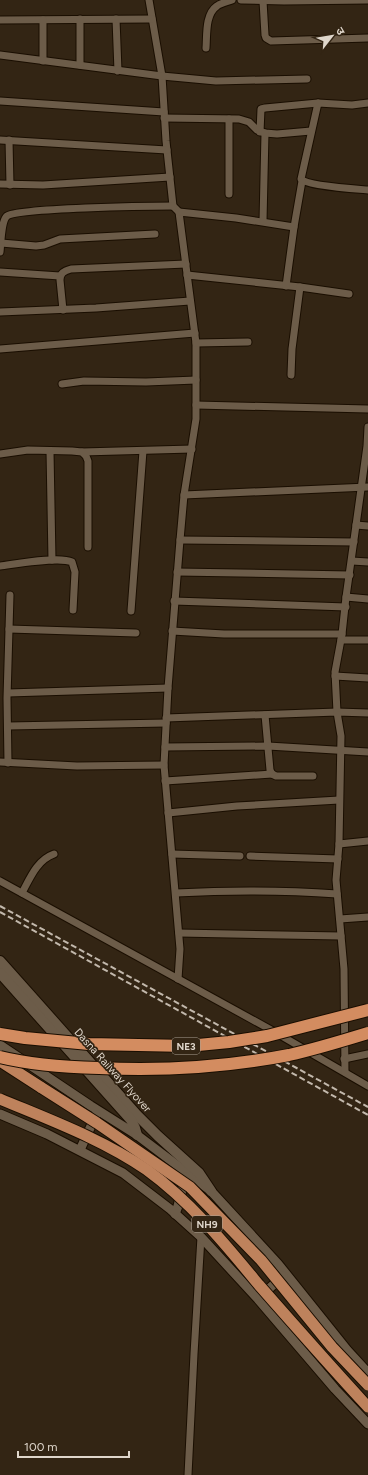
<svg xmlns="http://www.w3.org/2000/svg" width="368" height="1475" font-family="Figtree,'Noto Sans Devanagari',sans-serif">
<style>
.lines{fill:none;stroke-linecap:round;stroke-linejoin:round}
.minor-casing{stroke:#1a0e01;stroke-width:9}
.tertiary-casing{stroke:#1a0e01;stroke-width:11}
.secondary-casing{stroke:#1a0e01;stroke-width:12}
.trunk-casing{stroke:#1a0e01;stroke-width:13}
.minor{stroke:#6c5c49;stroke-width:7}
.tertiary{stroke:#6c5c49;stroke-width:9}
.secondary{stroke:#6c5c49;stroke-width:10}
.trunk{stroke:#be825c;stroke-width:11}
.rail{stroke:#c2b8ac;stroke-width:2;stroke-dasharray:6 3;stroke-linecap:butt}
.trunk-bridge-casing{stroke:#1a0e01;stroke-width:13;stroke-linecap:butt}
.motorway-bridge-casing{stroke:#1a0e01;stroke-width:14;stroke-linecap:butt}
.trunk-bridge{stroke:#be825c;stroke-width:11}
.motorway-bridge{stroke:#d38c60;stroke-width:12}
.labels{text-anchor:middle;stroke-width:3.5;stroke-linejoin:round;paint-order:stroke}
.shield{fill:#332514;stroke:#aba194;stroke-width:1}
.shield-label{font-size:10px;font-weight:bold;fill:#dfd6cb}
.street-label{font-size:11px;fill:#dfd6cb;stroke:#332514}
</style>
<rect width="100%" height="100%" fill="#332514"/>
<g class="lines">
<g class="minor-casing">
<g id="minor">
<path d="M149,0l13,76 4,65 7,65 6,6 17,131v76l-12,76 -4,45 -12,148 -4,77 16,184 -2,30"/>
<path d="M241,0l43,1 84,-1"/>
<path d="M263,1l2,34 1,3 5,3 97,-3"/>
<path d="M116,19l2,52"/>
<path d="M0,20l152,-1"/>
<path d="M43,20v41"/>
<path d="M206,48c1,-13 -1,-34 11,-42 4,-3 10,-4 15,-6"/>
<path d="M0,55l162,21 54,5 91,-2"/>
<path d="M80,65v-46"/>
<path d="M0,101l164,11"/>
<path d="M318,103l-17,76c6,7 55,10 67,11"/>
<path d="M164,118l75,1 10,3 8,8 8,3 12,1 34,-3"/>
<path d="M260,132l1,-23 4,-1 53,-5 34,2 16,-2"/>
<path d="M0,140l167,10"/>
<path d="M9,140l1,45"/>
<path d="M0,184l43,1 127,-8"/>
<path d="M229,194v-75"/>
<path d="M179,212l57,6 58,9"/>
<path d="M263,221l2,-88"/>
<path d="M1,243l35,3 8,-1 16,-6 95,-5"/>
<path d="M0,252c1,-8 1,-31 7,-36 11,-8 143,-10 166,-10"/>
<path d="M0,272l60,4"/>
<path d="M187,275l113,12 49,7"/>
<path d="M286,286l8,-59 8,-46"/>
<path d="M63,310l-3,-30c0,-7 4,-9 11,-11l115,-5"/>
<path d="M0,312l96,-4 94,-7"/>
<path d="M196,343l52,-1"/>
<path d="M0,349l195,-16"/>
<path d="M291,375l1,-26 8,-62"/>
<path d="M62,384l22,-3 62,1 50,-2"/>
<path d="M196,405l172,4"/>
<path d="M50,451l2,109"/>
<path d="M82,452l110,-3"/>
<path d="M0,454l28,-4 44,1 10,1 4,4 2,5v86"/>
<path d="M184,495l184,-8"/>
<path d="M356,525l12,1"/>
<path d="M180,540l174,2"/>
<path d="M352,561l16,1"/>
<path d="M0,566c16,-2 59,-10 72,-4l3,10 -2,38"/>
<path d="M177,572l173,3"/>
<path d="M346,597l22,2"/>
<path d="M174,601l172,6"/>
<path d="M131,611l12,-160"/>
<path d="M9,629l127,4"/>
<path d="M172,631l52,3h118"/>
<path d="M341,640h27"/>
<path d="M335,676l33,2"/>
<path d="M8,693l160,-5"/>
<path d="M265,715l5,55 2,4 4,2h37"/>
<path d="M166,718l171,-6 31,1"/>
<path d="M8,726l158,-3"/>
<path d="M165,747l103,-1 100,6"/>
<path d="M0,762l77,4 87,-1"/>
<path d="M8,763l-1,-65 3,-103"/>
<path d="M165,781l107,-7"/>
<path d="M168,813l69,-7 102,-6"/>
<path d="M339,844l29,-3"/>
<path d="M172,854l68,2"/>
<path d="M250,856l88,3"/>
<path d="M0,881l273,150 95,55"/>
<path d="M22,893c8,-15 15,-33 32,-39"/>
<path d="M176,893c54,-3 107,-3 161,1"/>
<path d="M340,919l28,-2"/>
<path d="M179,933l162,3"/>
<path d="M344,1059l24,-5"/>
<path d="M345,1072l-1,-103 -8,-89 3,-36 2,-108 -4,-24 -2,-40 7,-38 4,-37 21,-151 1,-19"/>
<path d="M188,1475l6,-121 7,-117"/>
</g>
</g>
<g class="tertiary-casing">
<g id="tertiary">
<path d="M0,1045l91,61 46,29 74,56 67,73 69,86 21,23"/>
<path d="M0,1114l47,20 76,39 47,36 31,28 57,62 77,90 33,35"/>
<path d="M80,1150l16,-35"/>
<path d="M175,1214l3,-8 7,-29"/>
<path d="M261,1296l22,-20"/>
</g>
</g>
<g class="secondary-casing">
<g id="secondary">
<path d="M0,961l137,154 21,21 41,37 12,18"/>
<path d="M0,973l131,147 4,8 2,7"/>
</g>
</g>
<g class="trunk-casing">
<path id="trunk" d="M0,1061l42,27"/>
</g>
<use href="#minor" class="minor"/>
<use href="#tertiary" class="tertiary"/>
<use href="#secondary" class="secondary"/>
<use href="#trunk" class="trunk"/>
<g class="rail">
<path d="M0,906l368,201"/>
<path d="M0,912l368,203"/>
</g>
<g class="trunk-bridge-casing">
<g id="trunk-bridge">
<path d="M42,1088l55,35 93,64 71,73 71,87 36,38"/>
<path d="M0,1099c50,21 102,40 147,71 44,32 78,74 112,115 36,41 72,82 109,122"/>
</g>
</g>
<g class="motorway-bridge-casing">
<g id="motorway-bridge">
<path d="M0,1034l25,4 64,6 99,2 41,-4 38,-6 101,-26"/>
<path d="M0,1057c32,8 66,10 99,11 63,3 128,-1 190,-13 27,-6 53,-14 79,-22"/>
</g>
</g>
<use href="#trunk-bridge" class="trunk-bridge"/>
<use href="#motorway-bridge" class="motorway-bridge"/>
</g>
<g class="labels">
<g class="shield">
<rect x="172" y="1038" width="28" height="16" rx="3"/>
<rect x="192" y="1216" width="30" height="16" rx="3"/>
</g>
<g class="shield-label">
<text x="186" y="1050">NE3</text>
<text x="207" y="1228">NH9</text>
</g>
<g class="street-label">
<text transform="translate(113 1070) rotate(48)" y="4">Dasna Railway Flyover</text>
</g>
</g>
<g transform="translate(332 36) rotate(59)" stroke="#332514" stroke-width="3" paint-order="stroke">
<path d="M0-3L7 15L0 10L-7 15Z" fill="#dfd6cb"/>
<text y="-6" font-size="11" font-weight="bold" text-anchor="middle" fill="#dfd6cb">उ</text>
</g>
<path d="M18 1451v6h111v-6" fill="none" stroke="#dfd6cb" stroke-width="2"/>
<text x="24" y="1451" font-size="12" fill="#dfd6cb" stroke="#332514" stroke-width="3" paint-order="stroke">100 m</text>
</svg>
